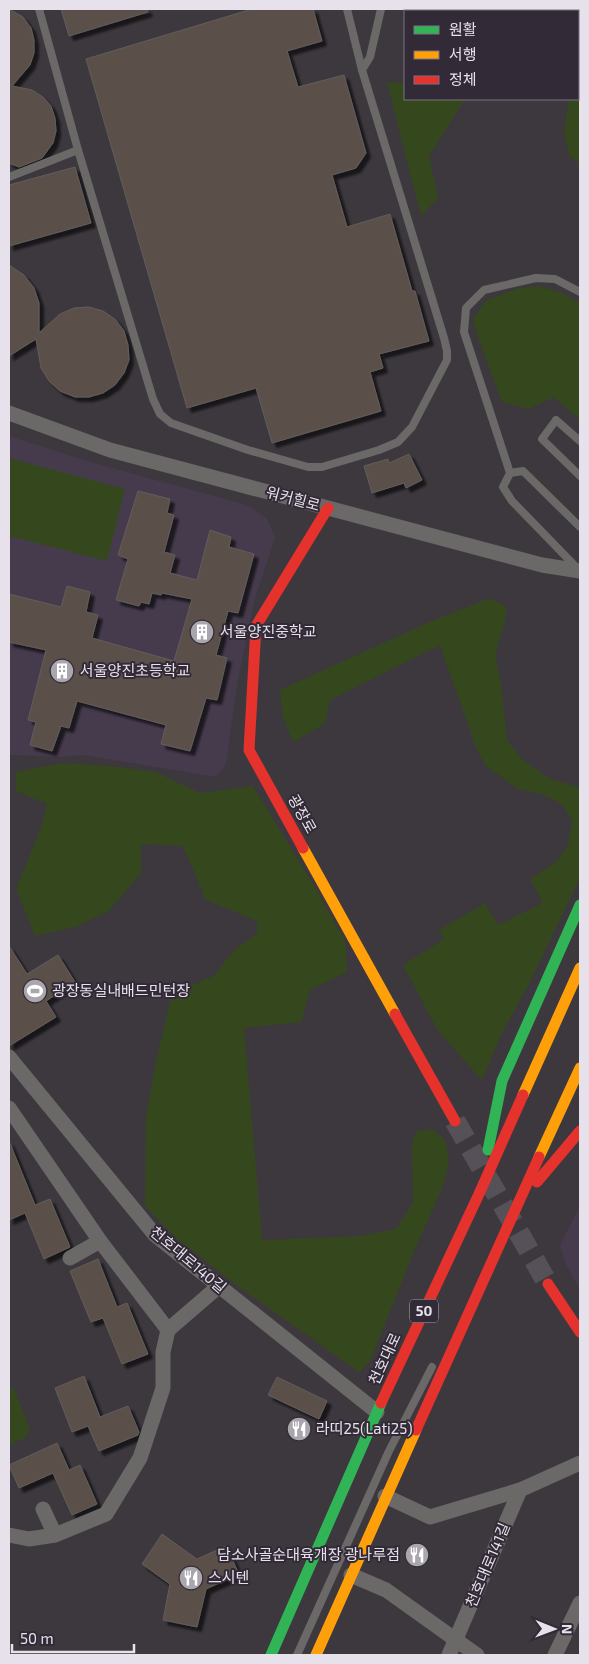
<svg xmlns="http://www.w3.org/2000/svg" width="589" height="1664" font-family="'Exo 2','Noto Sans KR',sans-serif">
<style>
.built{fill:#463b4d}
.green{fill:#35481d}
.building{fill:#5a5048;stroke:#615d5d;filter:url(#shadow)}
.lines{fill:none;stroke-linecap:round;stroke-linejoin:round}
.secondary-tunnel{stroke:#565158;stroke-width:21;stroke-dasharray:21 11;stroke-linecap:butt}
.lane{stroke:#6b6868;stroke-width:8}
.street{stroke:#6b6868;stroke-width:15}
.fast{stroke:#30b455;stroke-width:11}
.slow{stroke:#ff9f0a;stroke-width:11}
.jam{stroke:#e5322d;stroke-width:11}
.labels{text-anchor:middle;stroke-width:4;stroke-linejoin:round;paint-order:stroke}
.shield{fill:#322a37;stroke:#b0aab4;stroke-width:1}
.shield-label{font-size:14px;font-weight:bold;fill:#e6e1ea}
.street-label{font-size:15px;fill:#e6e1ea;stroke:#322a37}
.poi-label{font-size:15px;fill:#e6e1ea;stroke:#322a37;text-anchor:start}
</style>
<defs>
<filter id="shadow"><feDropShadow dx="4.5" dy="4.5" stdDeviation="1" flood-color="#0009"/></filter>
</defs>
<rect width="100%" height="100%" fill="#3c383e"/>
<g class="built">
<path d="M9,436l81,26 157,43 20,13 8,20 -21,64 -17,83 -11,79 -10,13 -132,-22 -24,2 -51,-2z"/>
<path d="M580,1206v83l-13,-22 -7,-22z"/>
</g>
<g class="green">
<path d="M580,58v106l-11,-9 -5,-24 5,-32h9v-34z"/>
<path d="M387,82l18,1v16h60l-36,57 9,42 -17,18z"/>
<path d="M538,286l22,6 20,11v117l-26,-23 -25,12 -27,-7 -24,-65 -5,-17 12,-19 34,-13z"/>
<path d="M9,458l116,31 -18,72 -98,-25z"/>
<path d="M490,598l16,9v10l-11,38 6,28 6,57 16,20 27,19 30,8v91l-50,104 -28,51 -20,47 -44,-49 -35,-66 41,-26 -5,-9 46,-27 13,22 45,-22 -13,-24 25,-16 13,-17 4,-25 -10,-17 -21,-10 -23,-5 -33,-24 -9,-18 -36,-102 -110,55 -6,24 -31,18 -10,-25 -3,-27 147,-67z"/>
<path d="M63,763l57,4 35,5 45,21 53,-7 57,93 35,62 2,31 -37,18 -9,32 -57,6 18,212 99,-4 35,-7 17,-26 -1,-60 4,-12 16,-2 13,11 4,21 -6,25 -28,63 -45,113 -11,10 -124,-88 -58,-45 -32,-33 1,-91 11,-58 15,-63 43,-19 20,-26 22,-15v-13l-51,-21 -23,-54 -42,-2v29l-32,38 -34,16 -40,9 -19,-47 25,-62 6,-23 -31,-13v-19z"/>
<path d="M13,1387l17,42 -5,9 -16,7v-57z"/>
</g>
<g class="building">
<path d="M9,9l14,8 8,11 3,12v13l-4,12 -18,21 20,4 11,7 8,9 4,12 1,13 -3,12 -11,15 -23,9 -10,-4z"/>
<path d="M61,9h86l1,3 -79,24z"/>
<path d="M252,9h61l9,32 -35,10 11,36 46,-12 22,78 -10,15 -24,7 15,52 43,-13 22,77h3l14,50 -50,13 4,14 -13,4 11,39 -109,32 -16,-55 -69,20 -101,-349z"/>
<path d="M75,167l16,56 -82,23v-61z"/>
<path d="M9,265l15,10 10,13 5,15v30l21,-19 14,-6 15,-1 14,4 12,8 9,12 4,14 1,15 -5,13 -9,12 -12,8 -14,4h-14l-15,-6 -11,-10 -8,-13 -5,-29 -27,17z"/>
<path d="M409,454l13,26 -16,8 -2,-5 -32,10 -8,-27 24,-7 1,4z"/>
<path d="M138,491l32,8 -3,14 7,2 -10,37 11,3 -5,18 27,7 13,-50 21,7 -2,10 25,7 -16,59 -10,-2 -12,44 11,3 -10,42 -11,-2 -16,53 -29,-7 5,-19 -89,-24 -8,27 -8,-2 -9,25 -22,-6 6,-23 -8,-2 18,-70 -37,-8v-48l52,13 6,-21 23,6 -4,20 12,3 -6,23 82,23 18,-62 -30,-6 -1,2 -9,-2 -3,11 -8,-2 -2,4 -23,-6 12,-41 -10,-4z"/>
<path d="M9,946l18,28 31,-19 17,27 -29,19 10,16 -47,29z"/>
<path d="M9,1141l26,64 15,-6 20,48 -26,12 -19,-46 -16,7z"/>
<path d="M98,1259l19,48 10,-4 21,51 -26,10 -19,-46 -12,4 -21,-51z"/>
<path d="M84,1376l16,41 28,-11 11,26 -1,3 -39,16 -11,-25 -16,6 -17,-44z"/>
<path d="M277,1377l50,24 -8,18 -51,-24z"/>
<path d="M57,1443l12,27 11,-5 17,39 -25,11 -19,-42 -34,15 -10,-23z"/>
<path d="M162,1534l35,25 29,-13 13,28 -33,15 -9,38 -34,-7 7,-36 -28,-20z"/>
</g>
<g class="lines">
<path class="secondary-tunnel" d="M455,1121l93,163"/>
<g class="lane">
<path d="M39,9l39,141 75,249 7,15 11,9 77,27 60,17h14l57,-17 19,-8 14,-15 35,-67v-9l-3,-13 -82,-268 -15,-61"/>
<path d="M362,70l8,-13 11,-48"/>
<path d="M9,177l69,-27"/>
<path d="M580,441l-24,-21 -14,19 38,37"/>
<path d="M510,473l13,-2 57,56"/>
<path d="M577,568l-65,-67 -9,-14 7,-14 -46,-141 2,-24 18,-18 52,-12 19,1 25,13"/>
<path d="M297,1655l92,-204 43,-84"/>
</g>
<g class="street">
<path d="M9,413l101,37 432,115 38,6"/>
<path d="M9,1057l146,178 222,177"/>
<path d="M9,1108l91,133 68,89 51,-44"/>
<path d="M70,1258l30,-17"/>
<path d="M385,1496l45,21 90,-27 60,-27"/>
<path d="M43,1509l12,26"/>
<path d="M9,1535l20,4 26,-4 51,-21 34,-56 23,-70v-36l5,-22"/>
<path d="M351,1575l35,15 91,65"/>
<path d="M449,1655l71,-165"/>
<path d="M555,1655l25,-52"/>
</g>
<g class="fast">
<path d="M488,1150l14,-69 78,-176"/>
<path d="M271,1655l110,-252"/>
</g>
<g class="slow">
<path d="M303,848l92,166"/>
<path d="M523,1095l57,-127"/>
<path d="M539,1157l41,-89"/>
<path d="M316,1655l100,-225"/>
</g>
<g class="jam">
<path d="M303,848l-54,-98 7,-124 72,-118"/>
<path d="M395,1014l60,107"/>
<path d="M537,1182l43,-51"/>
<path d="M548,1284l32,48"/>
<path d="M381,1403l98,-209 44,-99"/>
<path d="M416,1430l123,-273"/>
</g>
</g>
<defs>
<g id="building-disc" transform="scale(1.25)"><circle r="9.5" fill="#aaa6ae" stroke="#322a37"/><path d="M-4-6H4V6H1V3H-1V6H-4ZM-2.5-4.3h1.7v1.8h-1.7ZM.8-4.3h1.7v1.8H.8ZM-2.5-1h1.7V.8h-1.7ZM.8-1h1.7V.8H.8Z" fill="#fff"/></g>
<g id="stadium-disc" transform="scale(1.25)"><circle r="9.5" fill="#aaa6ae" stroke="#322a37"/><path d="M0-5a6.5 5 0 1 0 0 10a6.5 5 0 1 0 0-10ZM-3.5-1.8h7v3.6h-7Z" fill="#fff"/></g>
<g id="restaurant-disc" transform="scale(1.25)"><circle r="9.5" fill="#aaa6ae" stroke="#322a37"/><path d="M-5-6h1v4h1v-4h1v4h1v-4h1v5L-1.5 .5V6h-2V.5L-5-1ZM5-6V6H3V1.5H1.5Q1.5-4 5-6Z" fill="#fff"/></g>
</defs>
<g fill-rule="evenodd">
<use href="#building-disc" x="202" y="632"/>
<use href="#building-disc" x="62" y="671"/>
<use href="#stadium-disc" x="35" y="991"/>
<use href="#restaurant-disc" x="299" y="1429"/>
<use href="#restaurant-disc" x="417" y="1555"/>
<use href="#restaurant-disc" x="191" y="1578"/>
</g>
<g class="labels">
<rect class="shield" x="410" y="1299.5" width="28" height="23" rx="4"/>
<g class="shield-label">
<text x="424" y="1316">50</text>
</g>
<g class="street-label">
<text transform="translate(293 499) rotate(15)" y="5">워커힐로</text>
<text transform="translate(302 814) rotate(61)" y="5">광장로</text>
<text transform="translate(188 1260) rotate(40)" y="5">천호대로140길</text>
<text transform="translate(385 1359) rotate(-65)" y="5">천호대로</text>
<text transform="translate(488 1565) rotate(-67)" y="5">천호대로141길</text>
</g>
<g class="poi-label">
<text x="220" y="637">서울양진중학교</text>
<text x="80" y="676">서울양진초등학교</text>
<text x="52" y="996">광장동실내배드민턴장</text>
<text x="316" y="1434">라띠25(Lati25)</text>
<text x="400" y="1560" text-anchor="end">담소사골순대육개장 광나루점</text>
<text x="208" y="1583">스시텐</text>
</g>
</g>
<rect width="589" height="1664" fill="none" stroke="#e6e1ea" stroke-width="20"/>
<rect x="404" y="10" width="175" height="90" fill="#322a37" stroke="#7a737f"/>
<rect x="414" y="26" width="25" height="8" fill="#30b455" stroke="#7a737f"/>
<text x="449" y="35" font-size="15" fill="#e6e1ea">원활</text>
<rect x="414" y="51" width="25" height="8" fill="#ff9f0a" stroke="#7a737f"/>
<text x="449" y="60" font-size="15" fill="#e6e1ea">서행</text>
<rect x="414" y="76" width="25" height="8" fill="#e5322d" stroke="#7a737f"/>
<text x="449" y="85" font-size="15" fill="#e6e1ea">정체</text>
<g transform="translate(554 1629) rotate(91)" stroke="#322a37" stroke-width="4" paint-order="stroke">
<path d="M0-4L9 19L0 12L-9 19Z" fill="#e6e1ea"/>
<text y="-8" font-size="14" font-weight="bold" text-anchor="middle" fill="#e6e1ea">N</text>
</g>
<path d="M12 1644v8h122v-8" fill="none" stroke="#e6e1ea" stroke-width="2.5"/>
<text x="20" y="1644" font-size="15" fill="#e6e1ea" stroke="#322a37" stroke-width="4" paint-order="stroke">50 m</text>
</svg>
